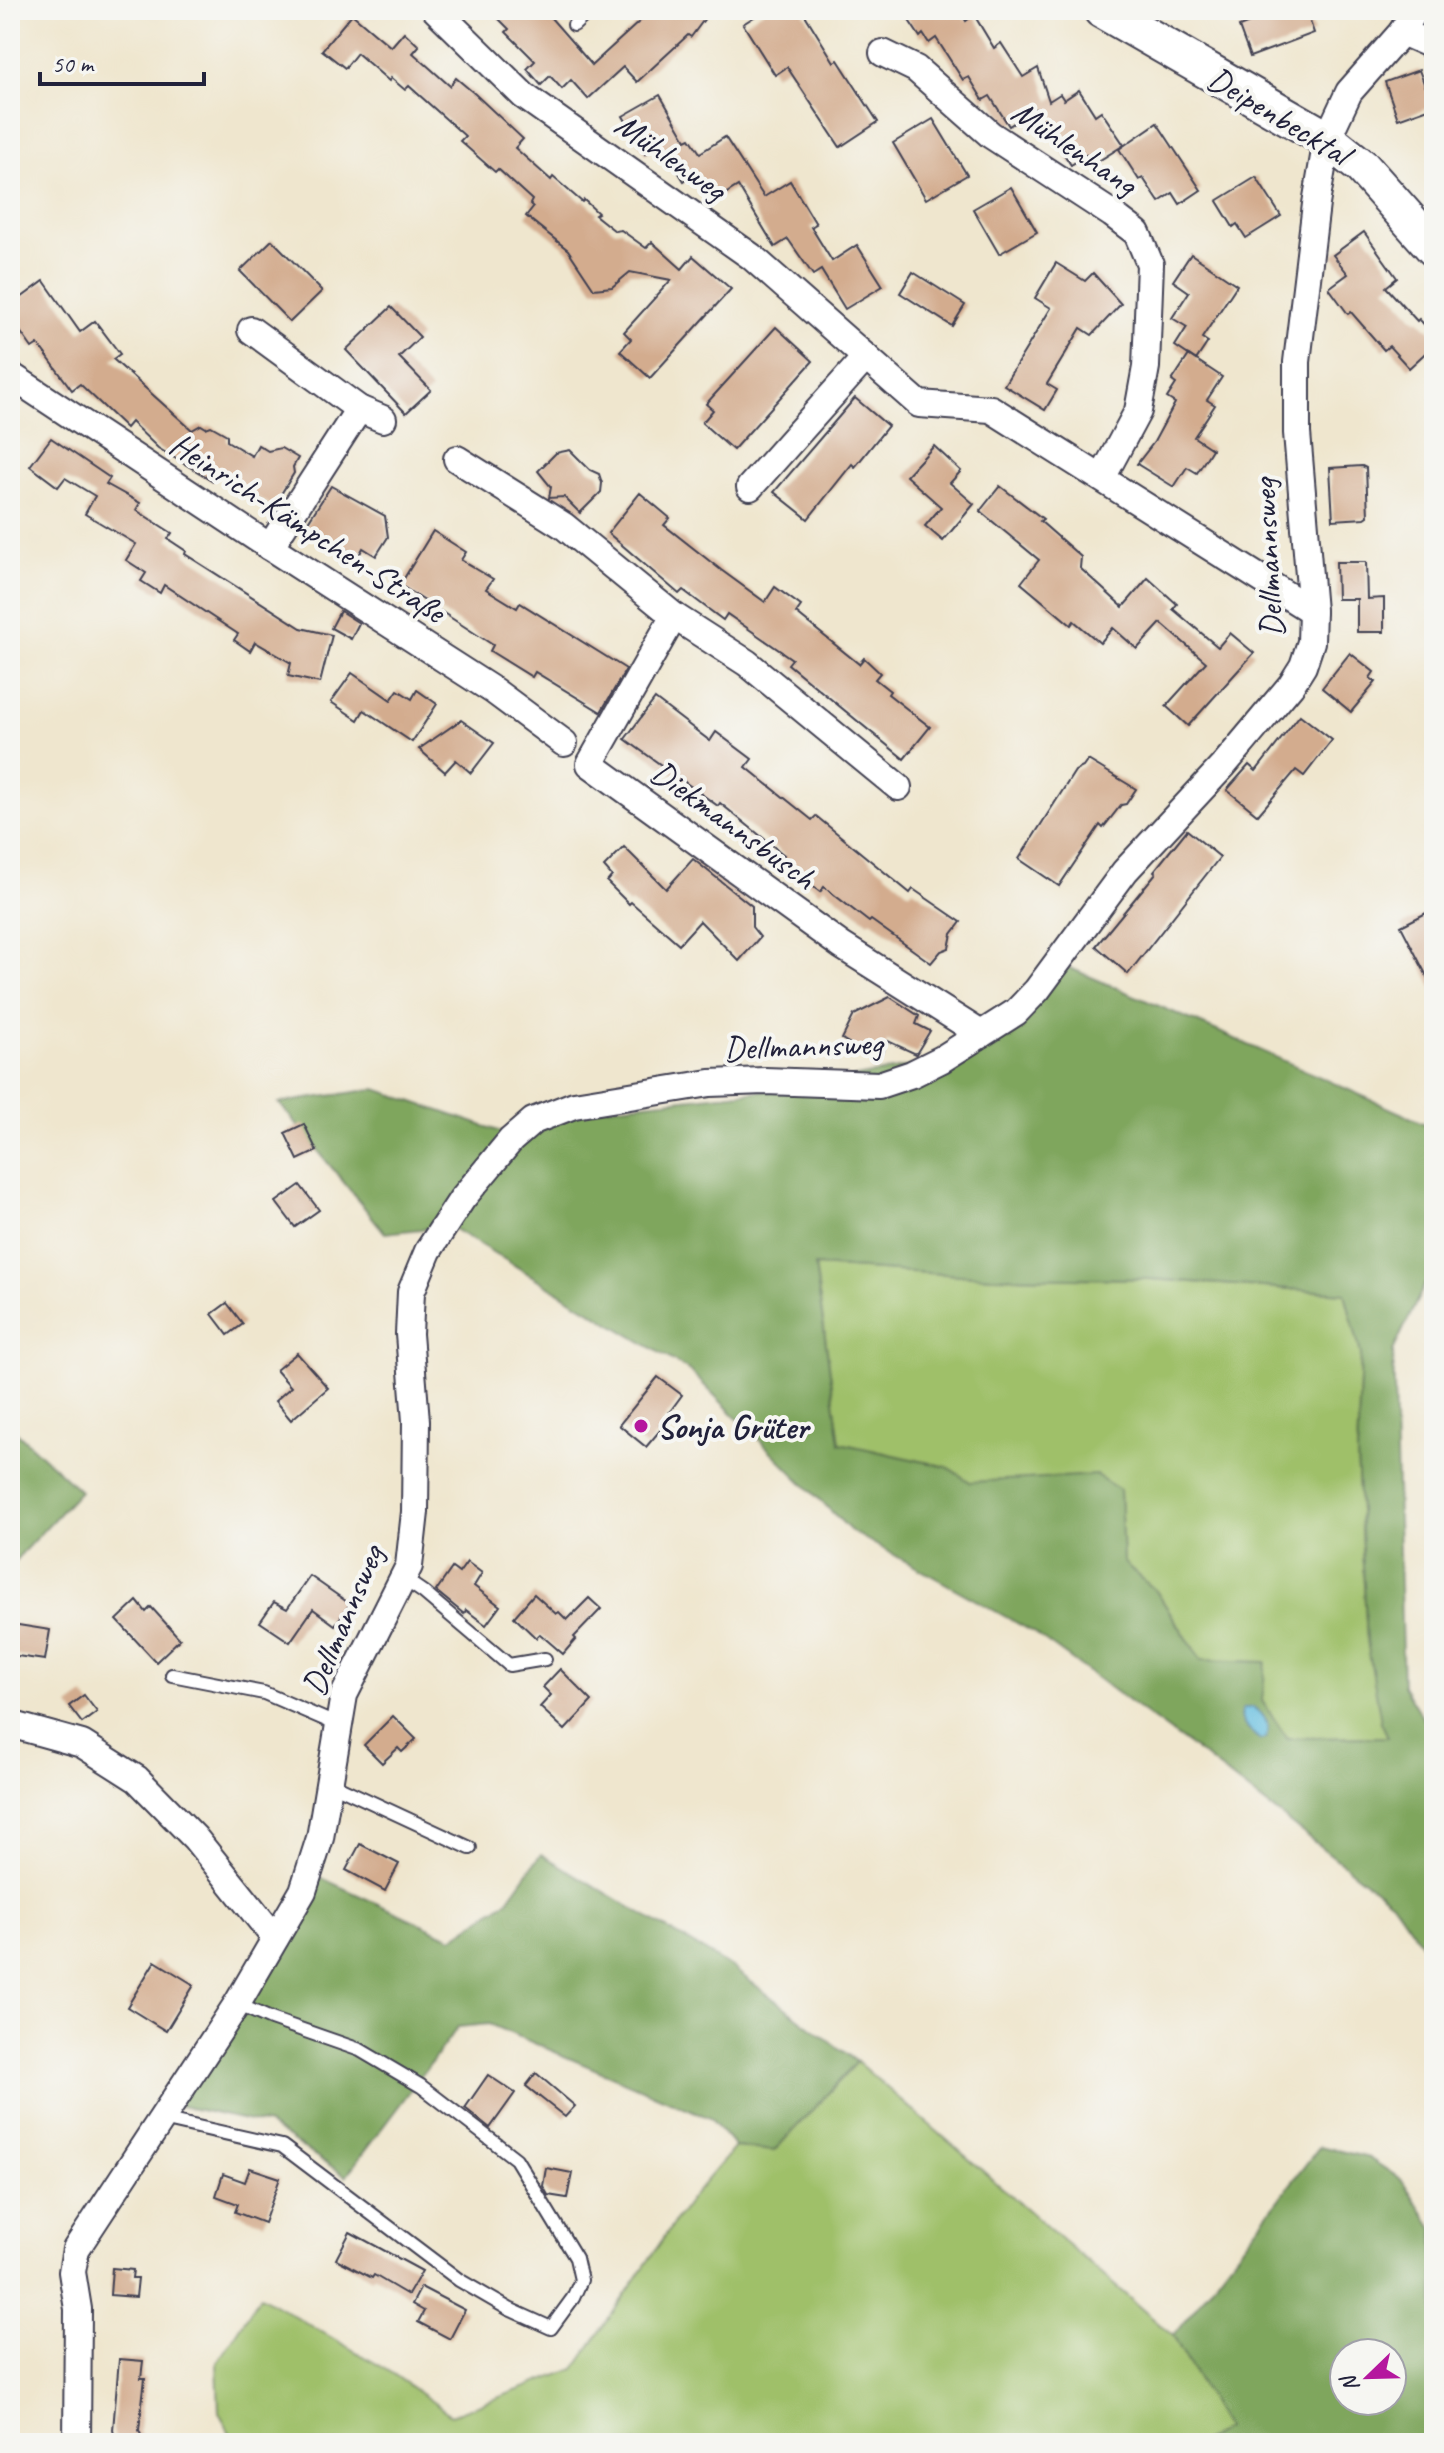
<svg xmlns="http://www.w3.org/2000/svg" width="1444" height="2453" font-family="Caveat,sans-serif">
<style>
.green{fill:#9fc069;stroke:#607152;stroke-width:2}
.forest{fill:#7fa65d;stroke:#50644c;stroke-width:2;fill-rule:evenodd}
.water{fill:#62bde0;stroke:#42708e;stroke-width:2}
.building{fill:#d3ac8e}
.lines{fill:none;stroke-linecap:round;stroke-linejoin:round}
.lane-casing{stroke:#413f51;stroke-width:16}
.street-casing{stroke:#413f51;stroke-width:30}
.secondary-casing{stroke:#413f51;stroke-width:40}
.lane{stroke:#fff;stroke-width:12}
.street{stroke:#fff;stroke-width:26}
.secondary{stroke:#fff;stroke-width:36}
.poi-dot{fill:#b5179e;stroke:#f6f6f2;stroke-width:3}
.labels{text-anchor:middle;stroke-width:8;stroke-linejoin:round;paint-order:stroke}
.street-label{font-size:34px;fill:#22223b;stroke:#f6f6f2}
.poi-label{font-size:34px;font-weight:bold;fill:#22223b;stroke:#f6f6f2;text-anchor:start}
</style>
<rect width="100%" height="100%" fill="#f6f6f2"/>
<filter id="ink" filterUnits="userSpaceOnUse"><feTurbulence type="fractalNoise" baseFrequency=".0125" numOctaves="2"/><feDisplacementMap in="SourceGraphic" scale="16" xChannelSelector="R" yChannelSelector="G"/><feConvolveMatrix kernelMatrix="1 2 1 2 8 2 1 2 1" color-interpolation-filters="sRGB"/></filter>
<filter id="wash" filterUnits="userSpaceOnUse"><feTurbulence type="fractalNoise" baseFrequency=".006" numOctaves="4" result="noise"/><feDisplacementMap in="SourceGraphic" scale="32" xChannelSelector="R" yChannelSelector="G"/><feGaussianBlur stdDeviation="1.8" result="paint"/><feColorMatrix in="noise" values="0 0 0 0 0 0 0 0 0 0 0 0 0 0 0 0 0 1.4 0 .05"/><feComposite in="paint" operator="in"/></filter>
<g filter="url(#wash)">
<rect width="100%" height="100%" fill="#efe6ce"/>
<g class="green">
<path d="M815,1266l177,11 158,2 195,14 16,61 -4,101 10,185 22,97 -102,2 -25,-38 -61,-41 -45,-69 -33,-29 -3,-72 -150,-8 -23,-15 -107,-24z"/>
<path d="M857,2062l316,274 54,93 -27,14h-965l-16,-31 -2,-49 43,-67 129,75 62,44 124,-46 113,-167 47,-55 39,4z"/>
</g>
<g class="forest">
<path d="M1056,962l159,68 219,98v137l-41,86 10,335 31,51v225l-42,-60 -199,-154 -160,-116 -182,-101 -161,-160 -241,-145 -64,7 -106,-130 97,-14 131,45 72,-24 237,-25 127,-25zM815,1266l177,11 158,2 195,14 16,61 -4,101 10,186 14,81 7,15 -101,1 -25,-37 4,-39 -65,-2 -45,-69 -33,-29 -3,-72 -24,-15 -126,7 -23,-15 -107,-24z"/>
<path d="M10,1426l70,65 -70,75z"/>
<path d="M541,1854l193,115 123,93 -83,89 -39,-4 -25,-29 -221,-94 -31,3 -112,149 -78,-51 -92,-20 139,-230 137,63 56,-38z"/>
<path d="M1320,2146l49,12 33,22 32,49v214h-234l26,-15 -53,-92zM1344,2353h48v48h-48z"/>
</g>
<path class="water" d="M1252,1707c13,7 19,18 13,32l-5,1c-9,-9 -24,-17 -17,-31z"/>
<g id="blocks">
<g class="building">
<path d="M490,10h54l48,55 60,-55h59l-20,27 -3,-2 -51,47 -14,-15 -35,32 -17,-19 -9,9 -12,-13 -9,9 -14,-16 8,-8 -29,-29 3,-3z"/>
<path d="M765,10h37l32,52 4,-2 40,62 -38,25 -53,-80 -12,8 -32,-51z"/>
<path d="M902,10h57l7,11 8,-6 20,33 7,-5 22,34 15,-9 11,33 11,-7 4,6 15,-10 16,25 6,-4 23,34 -32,20 -6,-10 -15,10 -36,-56 -26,17 -19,-30 -7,4 -14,-23 -6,3 -27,-42 -7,5 -6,-9 -3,3z"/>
<path d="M1283,10h23l8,23 -64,24 -11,-30z"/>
<path d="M352,14l39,33 13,-15 15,14 -6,7 37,33 6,-8 19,16 48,45 -8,9 36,32 2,-3 29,25 2,-2 14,13 -3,2 20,16 6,-1 25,18 6,-6 30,27 11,-13 38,33 -81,89 -30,-27 11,-12 -7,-7 47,-52 -41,-8 -18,15 -18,2 -26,-39 -42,-34 7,-9 -3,-3 2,-4 -34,-31 -3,3 -35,-31 5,-5 -56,-50 -4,4 -14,-12 -2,3 -32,-28 -12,15 -23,-18z"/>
<path d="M1419,70l6,16 9,-3v23l-36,13 -13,-37z"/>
<path d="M660,95l26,45 4,-2 10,15 25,-16 39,60 26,-16 26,43 -5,3 21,34 25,-16 26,41 -38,23 -24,-39 -8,5 -25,-36 -13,8 -37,-61 -24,15 -18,-28 -12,8 -23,-37 -16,10 -22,-38z"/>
<path d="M933,119l34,56 -41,24 -33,-56z"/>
<path d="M1157,123l44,67 -21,14 -7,-11 -14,9 -16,-24 -4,2 -20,-31z"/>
<path d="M1256,177l25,39 -35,22 -9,-14 -4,3 -16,-26z"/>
<path d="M1011,187l26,45 -38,22 -26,-45z"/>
<path d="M1364,232l33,46 -11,9 31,34 2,-2 15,16v10l-25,23 -20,-22 -5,4 -33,-38 -3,2 -19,-26 19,-14 -15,-19z"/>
<path d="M272,240l50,51 -32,31 -50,-51z"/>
<path d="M1191,254l46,31 -35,53 6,4 -12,18 -21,-14 12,-19 -15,-9 17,-26 -16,-11z"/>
<path d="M1056,263l29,18 8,-8 28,31 -29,31 -11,-7 -34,56 10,6 -12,20 -41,-25 47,-77 -16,-10z"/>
<path d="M913,272l52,33 -13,21 -52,-33z"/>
<path d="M44,281l36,51 15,-11 25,33 -7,5 79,71 9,-5 5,3 5,-2 16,9v6l25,15 6,-11 10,6 13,-3 17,10 -5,9 1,6 -21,34 -55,-34 -5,8 -55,-33 -27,-26 -5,6 -46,-44 -8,6 -34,-46 -6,4 -22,-31v-11z"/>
<path d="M391,307l29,30 -21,20 32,33 -25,23 -60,-63z"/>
<path d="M776,327l37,34 -80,89 -31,-27 11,-13 -7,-6z"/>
<path d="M1189,355l33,22 -15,23 8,5 -21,32 18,12 -15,24 -10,-6 -13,20 -37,-23 17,-22 21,-39 -8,-5 9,-14 -4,-3z"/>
<path d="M855,398l33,28 -33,41 -3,-3 -44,55 -34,-27z"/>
<path d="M51,438l59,40 -4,6 34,19 -4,7 36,23 -4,6 18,12 -1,3 116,74 31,7 -12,48 -32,-7 3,-13 -36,-21 -5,9 -16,-11 4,-6 -74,-49 -4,8 -19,-12 5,-8 -20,-13 10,-16 -51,-30 10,-18 -30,-18 -7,9 -28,-21z"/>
<path d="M934,446l27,25 -11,12 24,21 -31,37 -18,-15 16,-19 -35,-31z"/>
<path d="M570,450l20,20 9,4 3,9 -1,9 -21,21 -16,-16 -15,1 2,-11 -13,-16 18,-18z"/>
<path d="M1362,466l4,2 2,48 -3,2 -32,2 -3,-52z"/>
<path d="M331,486l54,30 3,21 -12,19 -13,-8 -5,9 -52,-32z"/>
<path d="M1000,486l43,33 -3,2 41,36 -1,11 43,39 25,-29 29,26 -4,5 45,38 12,-14 24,20 -66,73 -22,-20 40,-44 -45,-39 -24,26 -24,-21 -13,15 -26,-22 -3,4 -50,-42 18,-23 -59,-49z"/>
<path d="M640,493l30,25 -6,7 57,45 44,32 10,-15 26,19 -5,7 63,51 5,-6 16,15 -5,6 15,12 -2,3 42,33 -26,32 -116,-95 4,-5 -65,-45 -4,6 -40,-30 -4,4 -71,-61z"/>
<path d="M433,531l33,21 -5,8 32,19 -7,10 31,19 3,-5 106,66 -25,43 -66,-40 -3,5 -42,-26 3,-6 -93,-60z"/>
<path d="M1336,562h30l1,37 17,-1v34h-27v-33h-20z"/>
<path d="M340,611l19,12 -8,16 -20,-11z"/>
<path d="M1350,653l24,19 -4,6 6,4 -25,30 -29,-24z"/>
<path d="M352,673l39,27 7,-10 14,9 5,-9 20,14 -25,38 -48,-32 -6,10 -27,-18z"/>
<path d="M655,699l55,42 6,-9 36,27 -6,8 66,53 4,-4 94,77 3,-4 48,33 -9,12 -3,14 -8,3 -10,12 -60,-43 -2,2 -45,-35 -4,5 -40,-32 4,-5 -64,-52 -2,3 -93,-67z"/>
<path d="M1300,715l32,25 -28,36 -8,-6 -38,45 -31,-25 22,-25 7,6z"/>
<path d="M461,720l33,23 -23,30 -15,-13 -11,12 -26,-23z"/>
<path d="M1088,760l48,29 -10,15 -5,1 -18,23 -3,-3 -41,61 -40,-27 56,-88 8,-4z"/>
<path d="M1187,830l33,27 -92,117 -32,-28 60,-73 -2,-2z"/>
<path d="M624,847l42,42 27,-30 59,47v21l8,10 -21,24 -39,-40 -21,23 -48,-42 -2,2 -22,-22 5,-6 -8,-9z"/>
<path d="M1434,909v81l-33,-64z"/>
<path d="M890,997l29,19 -3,8 14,7 -14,23 -28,-13 -10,19 -36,-21 12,-24z"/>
<path d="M304,1124l13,27 -19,9 -13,-27z"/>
<path d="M300,1185l19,25 -24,17 -19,-25z"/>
<path d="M227,1303l16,21 -15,11 -16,-21z"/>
<path d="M297,1353l31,35 -37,32 -16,-19 16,-14 -15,-17z"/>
<path d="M658,1377l24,18 -22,30 3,2 -17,20 -27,-22z"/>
<path d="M467,1562l15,11 -8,13 26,20 -14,19 -20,-15 -2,4 -28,-23 16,-23 7,5z"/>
<path d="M310,1576l40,28 -15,21 -22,-16 -23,33 -30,-20 14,-20 13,7z"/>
<path d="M534,1594l22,20 3,-2 8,8 22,-22 12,11 -27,28 2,2 -13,15 -23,-20 -4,4 -22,-21z"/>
<path d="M137,1601l9,11 5,-5 29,32 -24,23 -39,-42z"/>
<path d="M12,1624l38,6 -5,30 -35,-5z"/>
<path d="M560,1669l32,32 -27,29 -25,-23 11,-12 -8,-8z"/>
<path d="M84,1695l13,17 -15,11 -13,-17z"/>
<path d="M393,1716l23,23 -14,13 -4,-4 -16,15 -18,-18z"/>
<path d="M360,1844l39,20 -14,27 -39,-21z"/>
<path d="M155,1961l39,24 -28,46 -39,-24z"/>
<path d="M536,2073l39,33 -10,11 -39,-31z"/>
<path d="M488,2075l27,18 -25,35 -25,-20z"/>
<path d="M250,2168l30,10 -16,45 -29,-11 3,-8 -22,-8 7,-22 22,8z"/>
<path d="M546,2168l26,5 -5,25 -19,-3 -5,-9z"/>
<path d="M350,2232l72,39 -14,24 -34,-20 -2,3 -36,-19z"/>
<path d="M112,2268l21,2 -1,8h6l-2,19 -26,-2z"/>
<path d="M421,2287l44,23 -15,29 -32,-17 6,-11 -12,-7z"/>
<path d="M119,2359l24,2 -2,17h4l-6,52 5,13h-28l-3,-13z"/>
</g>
</g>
</g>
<g filter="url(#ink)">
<use href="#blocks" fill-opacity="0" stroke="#413f51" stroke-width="2"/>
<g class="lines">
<g class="lane-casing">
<g id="lane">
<path d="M574,25l15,-14"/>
<path d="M404,1579l19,13 86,73 36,-6"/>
<path d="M172,1675l92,18 74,32"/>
<path d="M330,1783l140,65"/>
<path d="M162,2119l120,27 177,134 50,29 42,19 22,-30 8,-18 -5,-22 -60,-99 -95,-73 -61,-36 -89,-31 -34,-15"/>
</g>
</g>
<g class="street-casing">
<g id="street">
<path d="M436,10l88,86 228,161 167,147 72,5 321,202"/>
<path d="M1402,32l32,14"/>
<path d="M883,53l33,16 75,66 121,79 25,19 13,31 -4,103 -8,44 -36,67"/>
<path d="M251,330l108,79 24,10"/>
<path d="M10,375l260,172 224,144 70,52"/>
<path d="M457,459l107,67 110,90 73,47 151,124"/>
<path d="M750,487l116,-130"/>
<path d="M270,547l89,-138"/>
<path d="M674,616l-84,148 252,182 139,88"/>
<path d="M10,1724l72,20 55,35 58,59 80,100"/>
<path d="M77,2443l1,-134 -6,-37 4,-23 161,-245 66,-113 17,-53 24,-143 65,-129 6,-54 1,-91 -7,-87 2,-42 17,-41 34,-52 49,-59 22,-19 41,-16 136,-22 55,-2 114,4 33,-11 30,-15 74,-47 21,-22 88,-119 98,-105 68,-81 12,-19 8,-24 1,-31 -15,-178v-71l19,-158 11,-65 22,-47 53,-60 13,-22"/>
</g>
</g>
<g class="secondary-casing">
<path id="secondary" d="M1102,10l225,129 35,28 72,81"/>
</g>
<use href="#lane" class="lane"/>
<use href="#street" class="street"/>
<use href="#secondary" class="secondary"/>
</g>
</g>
<circle class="poi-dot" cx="641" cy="1426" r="8"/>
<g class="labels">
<g class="street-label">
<text transform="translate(1279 115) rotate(31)" y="12">Deipenbecktal</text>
<text transform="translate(1075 147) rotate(34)" y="12">Mühlenhang</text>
<text transform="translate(671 156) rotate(35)" y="12">Mühlenweg</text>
<text transform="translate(308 527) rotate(33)" y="12">Heinrich-Kämpchen-Straße</text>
<text transform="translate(1267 558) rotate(-93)" y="12">Dellmannsweg</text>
<text transform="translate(734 824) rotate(36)" y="12">Diekmannsbusch</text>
<text transform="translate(803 1045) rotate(-2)" y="12">Dellmannsweg</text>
<text transform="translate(342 1620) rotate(-67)" y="12">Dellmannsweg</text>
</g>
<g class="poi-label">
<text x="657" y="1438">Sonja Grüter</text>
</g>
</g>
<rect width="1444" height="2453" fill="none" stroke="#f6f6f2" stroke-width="40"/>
<g transform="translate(1368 2377) rotate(247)"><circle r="38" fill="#f6f6f2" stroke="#a1a1a9" stroke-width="2"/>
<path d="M0-6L14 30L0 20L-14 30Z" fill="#b5179e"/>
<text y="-12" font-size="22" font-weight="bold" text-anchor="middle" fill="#22223b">N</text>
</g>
<path d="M40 72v12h164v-12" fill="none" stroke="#22223b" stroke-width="4"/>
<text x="52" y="72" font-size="24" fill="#22223b" stroke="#f6f6f2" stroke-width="6" paint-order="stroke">50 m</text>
</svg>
